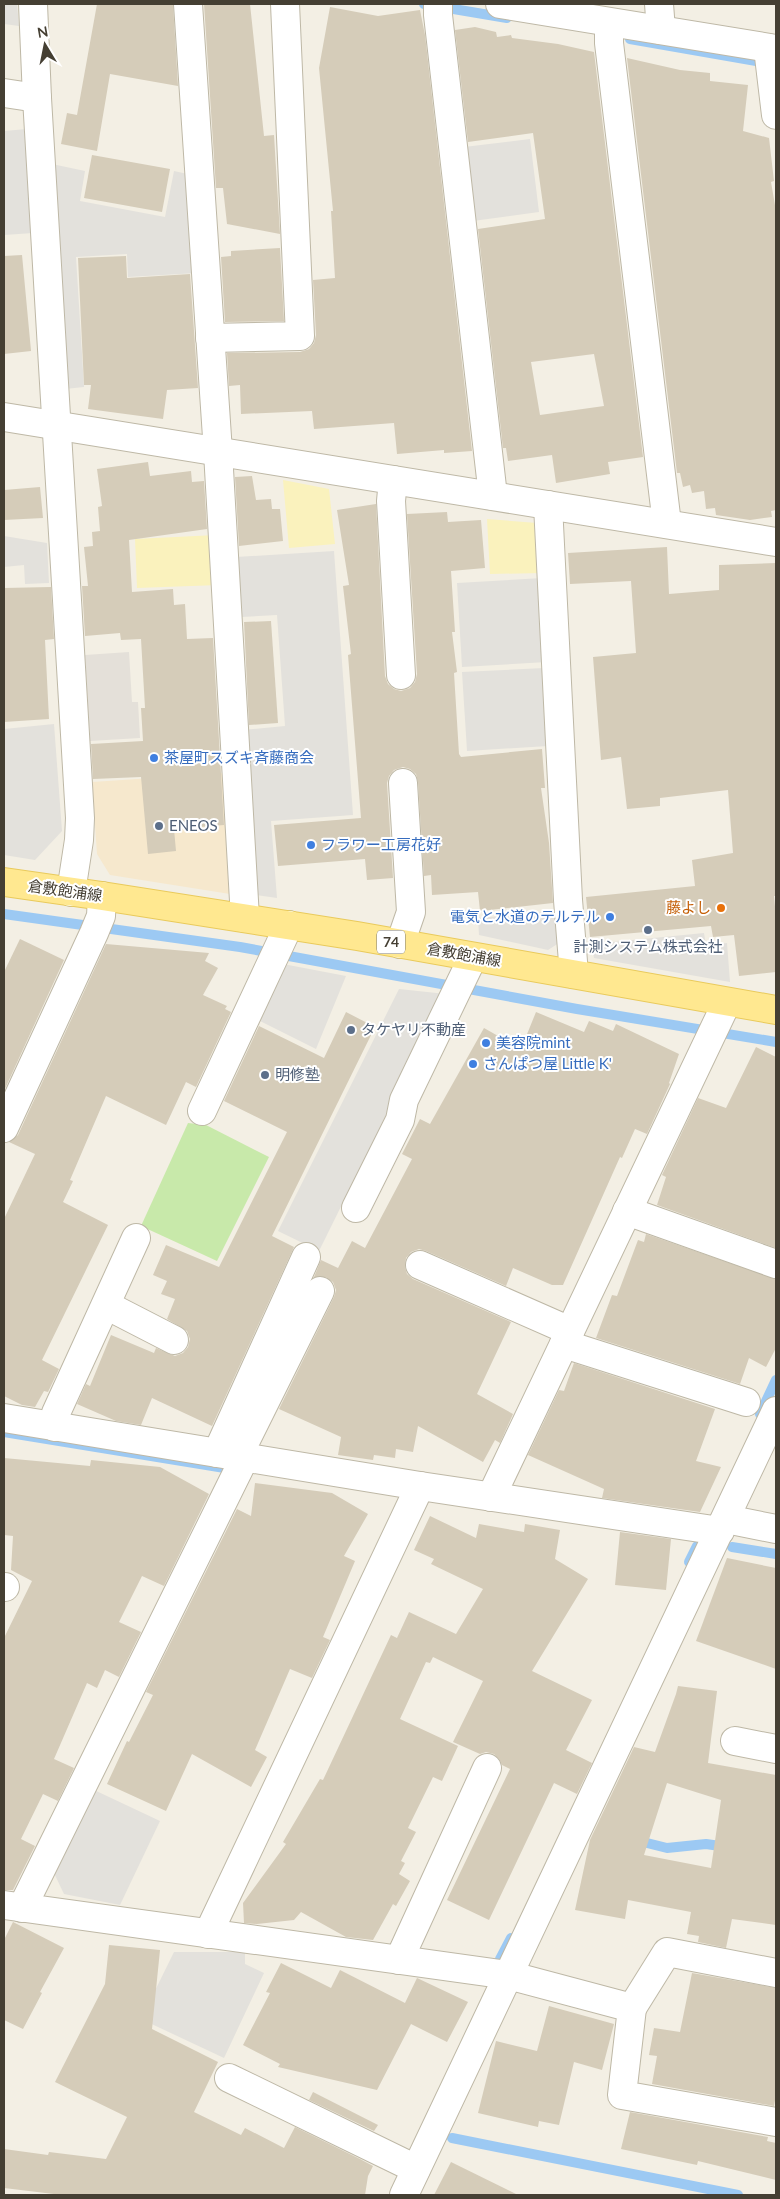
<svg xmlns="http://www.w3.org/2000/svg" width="780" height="2199" font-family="Lato,'Noto Sans JP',sans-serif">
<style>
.commercial{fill:#f6e8cd}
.industrial{fill:#e4e0d9}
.green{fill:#c8e9aa}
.sand{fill:#faf2bd}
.parking{fill:#e3e1dc}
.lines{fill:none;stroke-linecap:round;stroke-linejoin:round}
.stream{stroke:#9cc9f3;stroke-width:10}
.building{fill:#d5ccb9;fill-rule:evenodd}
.minor-casing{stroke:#beb8a6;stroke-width:30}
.major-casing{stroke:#e9ca5c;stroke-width:30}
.minor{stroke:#fff;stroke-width:28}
.major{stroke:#ffe890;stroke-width:28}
.shop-dot{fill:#3f7fe0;stroke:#fff;stroke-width:2}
.service-dot{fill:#5c6f8a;stroke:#fff;stroke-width:2}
.food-dot{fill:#e8710a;stroke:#fff;stroke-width:2}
.labels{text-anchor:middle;stroke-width:4;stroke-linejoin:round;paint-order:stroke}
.shield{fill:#fff;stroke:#7d7970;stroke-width:1}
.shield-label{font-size:14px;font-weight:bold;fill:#453f33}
.shop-label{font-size:15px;fill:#366cbe;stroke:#fff;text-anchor:start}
.service-label{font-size:15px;fill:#4e5e75;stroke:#fff;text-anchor:start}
.street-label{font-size:15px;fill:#453f33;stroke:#fff}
.food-label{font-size:15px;fill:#c56008;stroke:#fff;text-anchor:end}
</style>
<rect width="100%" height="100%" fill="#f3efe4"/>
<path class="commercial" d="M228,773l6,103 -4,18 -120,-19 -13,-21 -5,-72z"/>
<path class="industrial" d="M129,652l3,50h6l2,36 -50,3 -5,-86z"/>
<path class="green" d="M188,1123l18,2 63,32 -52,104 -76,-35z"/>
<g class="sand">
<path d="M283,480l46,9 6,55 -46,4z"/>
<path d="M487,519l50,4 6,50 -53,1z"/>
<path d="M216,535l3,50 -82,3 -2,-49z"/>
</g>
<g class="parking">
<path d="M4,4h13l2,22 -15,-2z"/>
<path d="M27,129l6,104 -29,2v-104z"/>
<path d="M530,139l9,73 -66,9 -9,-74z"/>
<path d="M52,164l33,7 -5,30 85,16 9,-46 18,4 5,98 -69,4 -1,-23 -51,3 8,130 -19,2z"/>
<path d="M4,536l43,7 2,40 -24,1 -1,-19 -20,2z"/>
<path d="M334,551l19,264 -82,6 6,77 -21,-3 -14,-165 43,-4 -8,-111 -36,2 -5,-60z"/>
<path d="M542,578l5,84 -85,5 -5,-84z"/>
<path d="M544,668l4,78 -81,5 -5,-79z"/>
<path d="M54,724l8,107 -27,29 -31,-5v-126z"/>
<path d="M559,911l3,30 -14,9 -69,-15 -1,-17z"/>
<path d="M704,933l2,12 21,-2 3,39 -136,-24 -2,-14z"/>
<path d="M262,960l84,16 -30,73 -76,-38z"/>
<path d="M399,989l47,5 -127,257 -41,-20z"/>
<path d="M92,1789l68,32 -40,84 -56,-11 -11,-23z"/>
<path d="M174,1952h71v12l19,9 -40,85 -83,-39z"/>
</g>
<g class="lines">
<g class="stream">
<path d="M424,4l83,14"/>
<path d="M630,39l138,24"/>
<path d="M4,914l236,33 337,62 199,33"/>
<path d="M760,1414l16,-34"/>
<path d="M4,1432l233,38"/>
<path d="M732,1547l44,7"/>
<path d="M689,1562l8,-16"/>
<path d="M635,1840l32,8 39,-4 21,3"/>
<path d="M500,1959l11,-21"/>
<path d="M452,2138l286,57"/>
</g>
</g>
<g class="building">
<path d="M97,4h76l5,82 -68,-12 -13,77 -36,-7 6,-31 10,2z"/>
<path d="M204,4h46l14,132 10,-1 6,99 -53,-10 -4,-36h-7z"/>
<path d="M330,7l48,9 42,-6 5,25 47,416 -28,2v-3l-47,4 -3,-31 -80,6 -2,-18 -71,3 -1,-29 -11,1 -2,-33 73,-1 9,-3 5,-6 2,-8 -3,-55 22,-2 -4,-67h2l-14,-143z"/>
<path d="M475,27l21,5 1,5 14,-2 1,3 46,6 36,8 49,405 -35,5 2,12 -54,9 -4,-28 -44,6 -2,-13h-3l-25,-219 67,-10 -12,-86 -65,9 -13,-112zM594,354l10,52 -64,9 -9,-53z"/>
<path d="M627,58l53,12 30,3v8l38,4 -5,46 26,7 5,43 -3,1 5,29v299l-5,1 1,6 -22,3 -34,-5 -1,-7 -9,1 -2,-18 -12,2 -2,-8 -7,2 -3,-14h-3z"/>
<path d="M92,155l78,14 -8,43 -78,-14z"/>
<path d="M280,248l4,73 -59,1 -4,-65 10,-1v-5z"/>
<path d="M22,255l9,96 -27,3v-98z"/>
<path d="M126,256l1,22 63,-4 8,114 -31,2 -4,29 -75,-10 3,-24h-7l-6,-127z"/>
<path d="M148,462l2,14 41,-5 1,11 12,-1 3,48 -78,11 3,52 41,-3 1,16 11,-1 2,35 26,-1 11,187 -50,4 2,22 -28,3 -7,-77 -48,2 -2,-35 52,-3 -2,-33h4l-4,-69 -20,1 -1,-7 -35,3 -3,-50h6l-4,-39 9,-1 -1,-14 8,-1 -2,-24 4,-1 -5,-37z"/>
<path d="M252,476l4,24 15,-1 1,10h8l3,32 -44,5 -4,-69z"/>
<path d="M40,487l3,31 -39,2v-30z"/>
<path d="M376,504l9,172 3,8 6,5 7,2 9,-3 5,-6 2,-8 -10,-160 40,-2 1,10 33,-2 4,48 -34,3 4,61h-3l5,40 -3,1 5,81 2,3 81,-8 3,39h-4l8,55 4,60 -73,8 -2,-19 -46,3 -1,-20 -7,1 -6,-94 -2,-8 -6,-5 -7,-2 -9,3 -5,6 -2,7 6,95 -26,2 -2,-21 -87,7 -4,-41 87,-7 -13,-163 3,-1 -8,-68 6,-1 -12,-75z"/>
<path d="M667,547l2,47 50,-4v-25l57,-2v333h-2l2,21v55l-37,4 -5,-41 -21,2 -2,-11 -121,11 -4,-40 109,-11 -3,-26 41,-7 -5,-63 -68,8v8l-33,3 -6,-52 -20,3 -8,-103 43,-4 -5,-72 -61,3 -2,-31z"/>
<path d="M51,587l3,52 -9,1 4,79 -45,3v-134z"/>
<path d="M271,621l7,102 -29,2 -5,-103z"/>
<path d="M20,939l44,21 -60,131v-119z"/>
<path d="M106,944l103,9 -4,8 13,7 -15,27 24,11 -2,3 6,3 -35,75 -10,-5 -20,43 -60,-29 -36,84 3,1 -10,21 45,23 -66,135 17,9 -11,23 -4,-1 -9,16 -13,-2 -18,-9v-177l31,-65 -26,-12 9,-7z"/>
<path d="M346,1012l29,15 -103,209 22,11 -82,179 -60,-28 -11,27 -25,-4 -39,-17 9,-20 4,2 21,-51 43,18 2,-5 19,8 8,-3 5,-6 2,-8 -3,-8 -20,-12 8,-20 -14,-5 6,-13 -14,-6 13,-30 53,22 68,-135 -63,-31 35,-75 65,32z"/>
<path d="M536,1012l48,20 5,-11 24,10 3,-7 63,30 -10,29 1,1 -23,50 -12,-5 -13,29 -2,-1 -57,128h-11l-39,-17 -7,18 -80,-35 -7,-2 -8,3 -5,6 -1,9 2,7 6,5 98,43 -34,72 36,20 -13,29 -5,-3 -12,22 -65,-36 -5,26 -17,-3 -1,9 -21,-3 -1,5 -35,-5 3,-18 -62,-28 55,-112 2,-7 -3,-8 -7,-5h-12l7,-17 17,8 14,-27 13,7 47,-89 -10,-5 18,-35 10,5 54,-96 37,21z"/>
<path d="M756,1047l20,10v191l-119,-43 9,-28 -4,-2 36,-77 28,10z"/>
<path d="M646,1234l130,45v69l-10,19 -17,-9 -9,26 -144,-46 16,-43 5,1 21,-56 6,2z"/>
<path d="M574,1363l141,46 -19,52 25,6 -21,45 -98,-14 2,-9 -76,-34 31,-65 5,1z"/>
<path d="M4,1458l86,8 1,-6 69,7 49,27 -45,92 -22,-10 -23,46 22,10 -22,45 -14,-7 -8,18 -10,-5 -33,76 20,9 -16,33 -15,-7 -22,45 14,7 -22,44h-9v-252l28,-57 -21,-11 2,-34 -9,-1z"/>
<path d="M255,1483l77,10 36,21 -24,42 11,5 -32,76 7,3 -18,38 -22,-9 -35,81 12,7 -16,30 -59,-33 -26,57 -59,-27 20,-43 2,1 24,-47 -7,-3 91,-183 14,7z"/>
<path d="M430,1516l46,22 3,-14 45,8 1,-8 35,6 -5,29 33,20 -56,92 60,29 -26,50 26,13 -15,31 -23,-11 -65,137 -42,-20 63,-131 -8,-4 -3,-6 -5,-5 -8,-2 -6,2 -27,-12 30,-61 -50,-24 -3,6 -4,-1 -26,57 58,27 -16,35 -9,-4 -25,51 8,4 -15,29 4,2 -6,11 11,7 -14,25 -3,-2 -20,36 -27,-3 -45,-25 -7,8 -37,4 -13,-1 -1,-20 43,-59 -3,-2 37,-63 3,1 68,-145 6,3 12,-26 47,22 27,-45 -52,-25 3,-5 -20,-9z"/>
<path d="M620,1532l51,7 -5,51 -51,-5z"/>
<path d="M727,1558l49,10v101l-80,-28z"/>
<path d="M678,1686l39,5 -9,72 68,12v150l-44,-6 -6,29 -28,-6 1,-6 -12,-2 4,-22 -63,-12 -3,19 -50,-9 15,-70 44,-93 21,5 21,-58zM667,1783l54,17 -10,68 -67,-13z"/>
<path d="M13,1922l51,26 -24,44 2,1 -19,36 -19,-9v-80z"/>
<path d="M109,1945l51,5 -8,79 66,33 -24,50 47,23 4,-7 39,20 11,-21 65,32 13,7 -5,10 -3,19h-303l-58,-7v-39l44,6 1,-3 57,7 21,-42 -72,-35 50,-98z"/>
<path d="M281,1963l50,25 9,-18 65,33 12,-25 51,24 -21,40 -36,-18 -34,66 -99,-23 2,-3 -37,-19 27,-52 -4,-1z"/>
<path d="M692,1973l84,15v107l-2,11 -122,-22 5,-28 -8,-1 5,-27 26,4z"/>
<path d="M549,2006l65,18 -12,46 -28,-8 -15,63 -20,-4 -1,6 -60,-14 18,-72 41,10z"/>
<path d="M313,2092l65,33 -4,6 -65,-31z"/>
<path d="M630,2112l138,25 -1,4 9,2v37l-78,-19 -1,4 -76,-16z"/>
<path d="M451,2162l67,33h-84z"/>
</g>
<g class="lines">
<g class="minor-casing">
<g id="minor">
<path d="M33,4l4,94 43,720 -1,22 -8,52"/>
<path d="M188,4l30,448 27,466"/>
<path d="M438,4v11l55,481"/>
<path d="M500,4l276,45"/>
<path d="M659,4l2,26"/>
<path d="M609,23v20l58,481"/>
<path d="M768,48l8,67"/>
<path d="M4,93l33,5"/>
<path d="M210,338l90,-2 -15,-332"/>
<path d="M4,417l772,125"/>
<path d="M393,480l-2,21 10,174"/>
<path d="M548,505l20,395 6,74"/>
<path d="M400,944l11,-32 -8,-129"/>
<path d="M202,1111l87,-186"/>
<path d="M4,1128l90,-195 7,-17 1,-20"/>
<path d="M356,1208l44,-88 4,-20 69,-143"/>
<path d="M627,1211l149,53"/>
<path d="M420,1265l150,66"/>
<path d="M106,1305l68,35"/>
<path d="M564,1344l182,58"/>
<path d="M4,1418l416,68 300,45"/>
<path d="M55,1427l1,-14 80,-175"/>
<path d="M217,1453l89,-196"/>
<path d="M238,1456l82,-165"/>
<path d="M491,1497l236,-495"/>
<path d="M726,1519l50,10"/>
<path d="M4,1587h1"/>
<path d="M735,1741l41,8"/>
<path d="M4,1905l504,70 124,33 -10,87 154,27"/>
<path d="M22,1908l223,-451"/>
<path d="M208,1934l212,-448"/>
<path d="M399,1960l88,-192"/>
<path d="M632,2008l35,-56 109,21"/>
<path d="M229,2078l187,91"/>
<path d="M404,2195l372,-784"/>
</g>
</g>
<g class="major-casing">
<path id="major" d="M4,882l98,14 255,40 419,74"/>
</g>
<use href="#minor" class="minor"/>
<use href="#major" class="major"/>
</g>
<g class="shop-dot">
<circle cx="154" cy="758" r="5"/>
<circle cx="311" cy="845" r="5"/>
<circle cx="610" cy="917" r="5"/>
<circle cx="486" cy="1043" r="5"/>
<circle cx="473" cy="1064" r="5"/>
</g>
<g class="service-dot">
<circle cx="159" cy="826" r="5"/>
<circle cx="648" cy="930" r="5"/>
<circle cx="351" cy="1030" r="5"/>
<circle cx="265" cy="1075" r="5"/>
</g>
<circle class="food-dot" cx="721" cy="908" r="5"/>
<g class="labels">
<rect class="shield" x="377" y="930.5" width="28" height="23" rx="4"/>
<g class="shield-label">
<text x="391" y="947">74</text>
</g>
<g class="shop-label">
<text x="164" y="763">茶屋町スズキ斉藤商会</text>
<text x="321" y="850">フラワー工房花好</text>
<text x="600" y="922" text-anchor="end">電気と水道のテルテル</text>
<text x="496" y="1048">美容院mint</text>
<text x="483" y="1069">さんぱつ屋 Little K'</text>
</g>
<g class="service-label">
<text x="169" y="831">ENEOS</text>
<text x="648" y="952" text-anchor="middle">計測システム株式会社</text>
<text x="361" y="1035">タケヤリ不動産</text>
<text x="275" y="1080">明修塾</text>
</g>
<g class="street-label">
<text transform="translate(65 891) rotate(8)" y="5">倉敷飽浦線</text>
<text transform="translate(464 955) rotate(10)" y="5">倉敷飽浦線</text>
</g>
<g class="food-label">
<text x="711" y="913">藤よし</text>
</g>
</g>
<rect width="780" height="2199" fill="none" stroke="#453f33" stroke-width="10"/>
<g transform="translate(45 45) rotate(350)" stroke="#ffffff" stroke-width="4" paint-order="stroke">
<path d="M0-4L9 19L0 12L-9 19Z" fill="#453f33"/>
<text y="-8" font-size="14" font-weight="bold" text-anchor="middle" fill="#453f33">N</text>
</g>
</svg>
